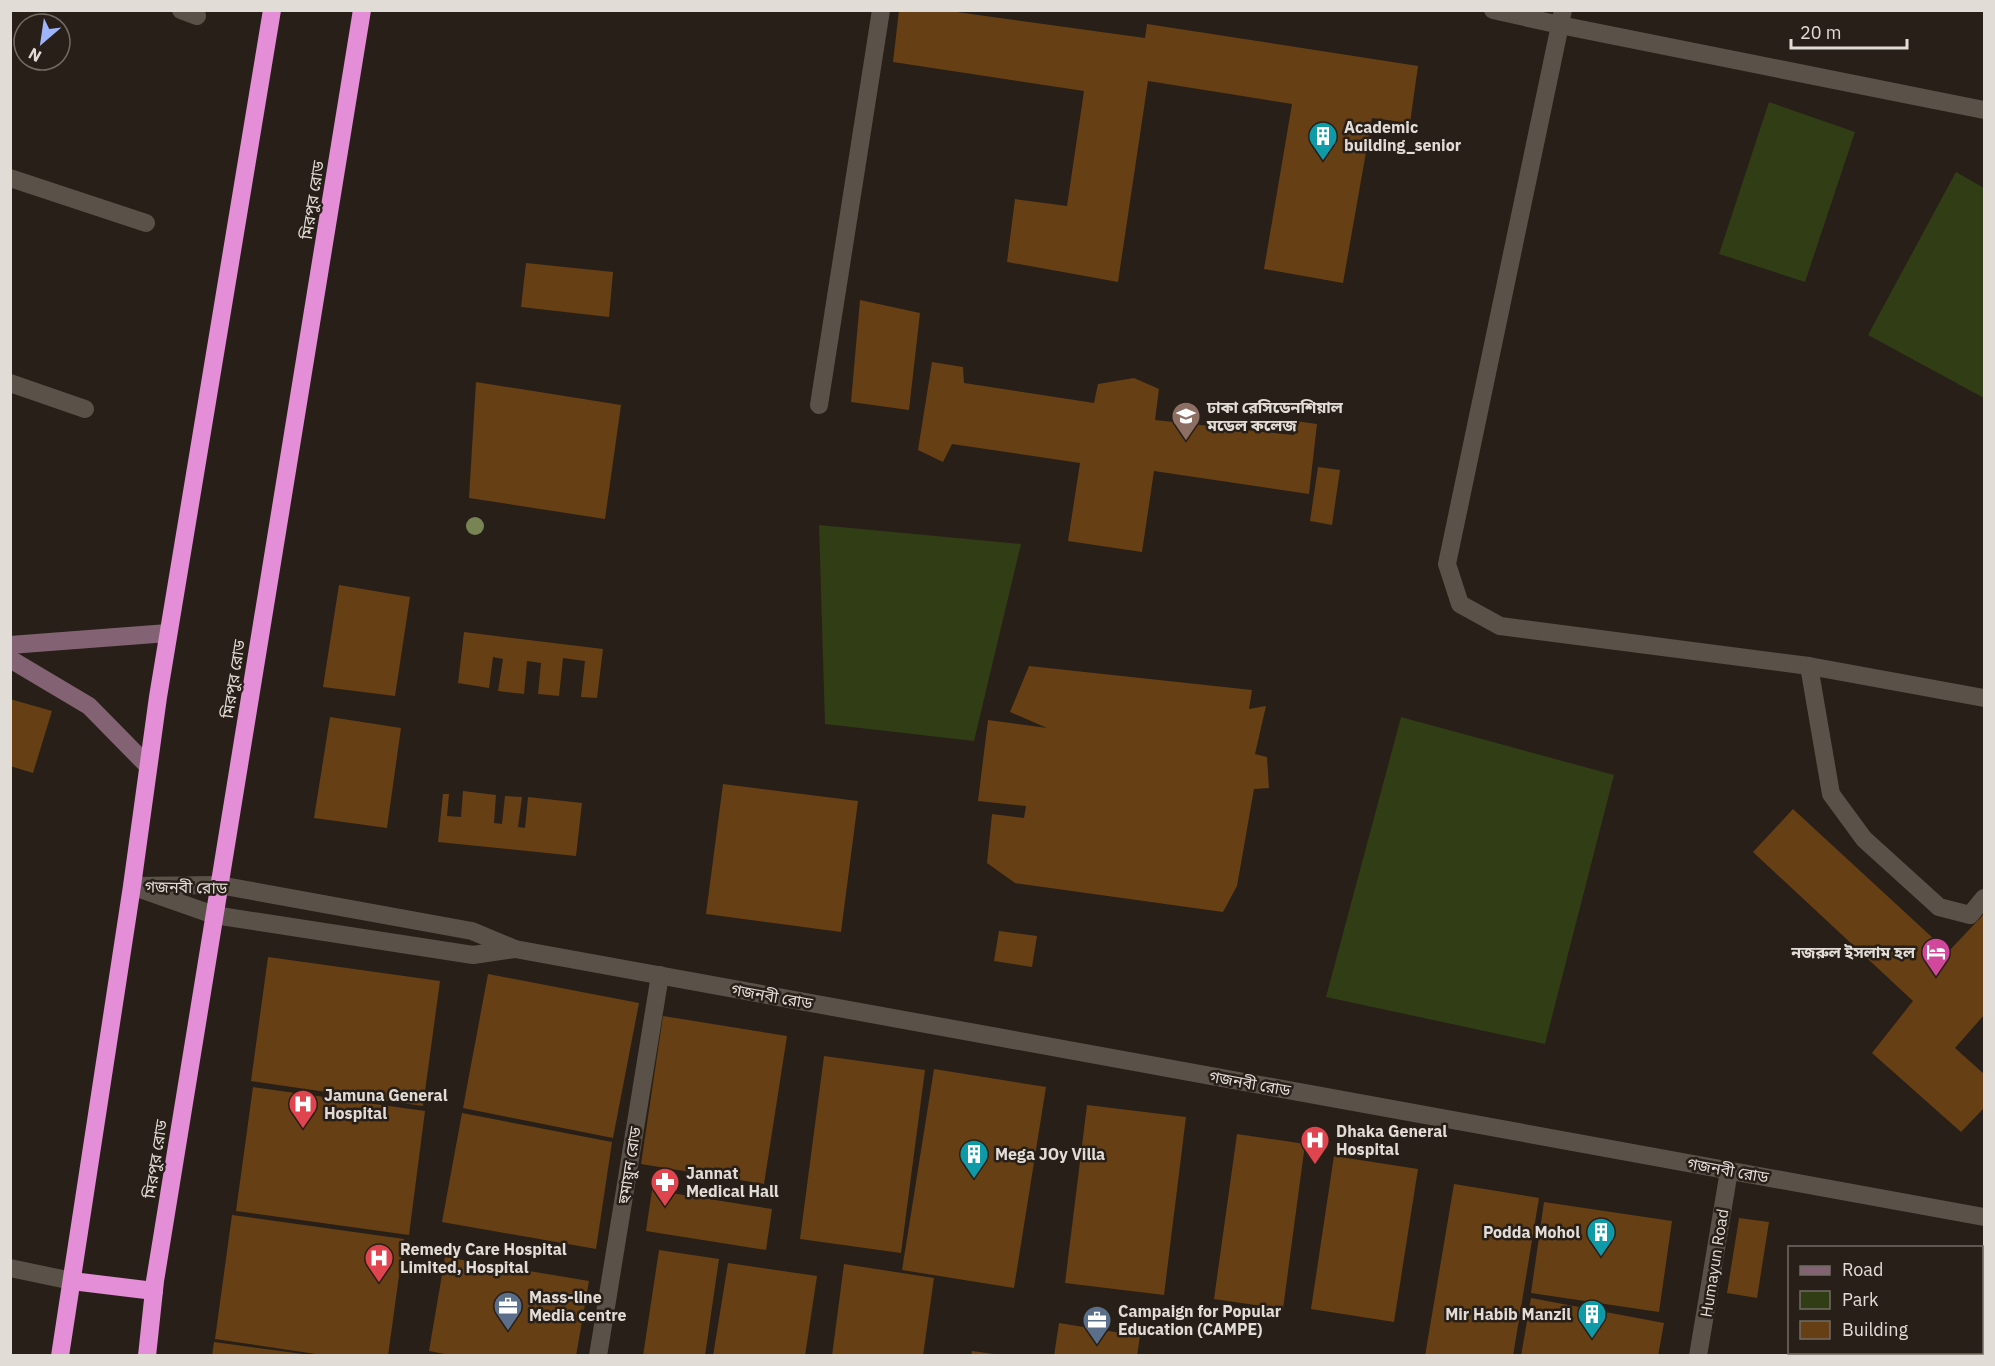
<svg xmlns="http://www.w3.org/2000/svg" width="1995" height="1366" font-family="'IBM Plex Sans','Noto Sans Bengali',sans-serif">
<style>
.green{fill:#303d15}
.building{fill:#673f14}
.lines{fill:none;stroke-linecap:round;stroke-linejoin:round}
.lane{stroke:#5a5148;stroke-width:18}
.street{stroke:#5a5148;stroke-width:18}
.secondary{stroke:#836373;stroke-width:18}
.highway{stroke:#e38ed6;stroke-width:18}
.tree{fill:#788454}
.labels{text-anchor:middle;stroke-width:5;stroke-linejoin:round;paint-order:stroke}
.poi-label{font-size:16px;font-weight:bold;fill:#e2dcd7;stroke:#281f18;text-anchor:start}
.street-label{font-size:16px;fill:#e2dcd7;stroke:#281f18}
</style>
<rect width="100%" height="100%" fill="#281f18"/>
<g class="green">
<path d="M1769,102l86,30 -50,150 -86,-28z"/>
<path d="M1956,172l28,16v210l-116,-63z"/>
<path d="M819,525l202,19 -47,197 -149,-17z"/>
<path d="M1401,717l213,58 -69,269 -219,-47z"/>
</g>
<g class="building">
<path d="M899,10h43l203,28 2,-14 271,42 -8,57 -38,-5 -29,165 -79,-14 28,-165 -144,-23 -30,201 -111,-20 8,-63 52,7 17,-115 -191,-29z"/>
<path d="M526,263l87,9 -4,45 -88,-10z"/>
<path d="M860,300l60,13 -11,97 -58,-8z"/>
<path d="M932,362l31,5 1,16 130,20 4,-19 36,-6 25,11 -4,31 139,15 1,-14 22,3 -8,70 -155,-23 -12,81 -74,-11 12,-78 -128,-19 -9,18 -25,-12z"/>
<path d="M476,382l145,23 -16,114 -136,-21z"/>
<path d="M1318,467l22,3 -8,55 -22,-4z"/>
<path d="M339,585l71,12 -15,99 -72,-9z"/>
<path d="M464,632l139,17 -6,49 -16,-1 4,-36 -22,-3 -4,38 -21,-2 3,-31 -14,-2 -3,33 -26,-3 5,-32 -10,-2 -4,31 -31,-5z"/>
<path d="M1029,666l223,24 -3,19 17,-3 -11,48 12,3 2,31 -15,1 -17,97 -14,26 -208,-29 -28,-20 5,-49 32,4 2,-12 -48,-5 10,-81 59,8 -37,-16z"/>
<path d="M10,699l42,12 -19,62 -23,-7z"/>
<path d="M330,717l71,11 -14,100 -73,-10z"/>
<path d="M723,784l135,17 -17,131 -135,-18z"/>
<path d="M463,791l33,4 -2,28 8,1 3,-28 17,1 -4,30 7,1 3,-31 54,6 -6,53 -138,-14 5,-48h6l-2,22 14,1z"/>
<path d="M1793,809l155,143 36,-38v101l-29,33 29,26v34l-23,24 -89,-79 41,-52 -160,-149z"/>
<path d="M999,931l38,5 -5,31 -38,-6z"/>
<path d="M268,957l172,24 -17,125 -172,-25z"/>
<path d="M488,974l151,29 -26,135 -150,-30z"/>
<path d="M663,1016l124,20 -23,148 -123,-20z"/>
<path d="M824,1056l101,14 -24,183 -101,-14z"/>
<path d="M934,1069l112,18 -32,201 -112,-18z"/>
<path d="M253,1087l172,24 -16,124 -173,-24z"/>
<path d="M1087,1105l99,12 -22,178 -99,-12z"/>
<path d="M462,1113l150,29 -16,107 -154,-27z"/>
<path d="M1237,1134l68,10 -22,165 -69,-10z"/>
<path d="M1334,1156l84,13 -24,153 -83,-13z"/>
<path d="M1454,1184l85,14 -26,158h-88z"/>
<path d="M652,1190l120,19 -6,41 -120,-19z"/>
<path d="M1544,1202l128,19 -13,91 -128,-19z"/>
<path d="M232,1215l172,24 -16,117h-59l-114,-17z"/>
<path d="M1739,1218l30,4 -12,76 -30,-5z"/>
<path d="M659,1250l60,9 -14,97h-62z"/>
<path d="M445,1257l144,24 -13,75h-121l-26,-5z"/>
<path d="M728,1263l89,13 -12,80h-92z"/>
<path d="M844,1264l90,14 -11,78h-91z"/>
<path d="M1531,1298l133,25 -6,33h-137z"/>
<path d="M1059,1323l81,13 -3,20h-83z"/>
<path d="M214,1342l89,12v2h-91z"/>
<path d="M972,1351l22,3 -1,2h-22z"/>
</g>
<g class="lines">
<g class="lane">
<path d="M181,10l16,6"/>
<path d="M1493,10l67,15 -113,539 13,40 40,22 309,40 175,32"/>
<path d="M1563,10l-3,15 424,85"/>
<path d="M10,178l136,45"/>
<path d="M10,383l75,26"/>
<path d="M819,405l62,-395"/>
<path d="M1809,666l22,128 33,45 75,68 31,8 14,-17"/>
<path d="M10,1268l62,13"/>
</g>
<g class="street">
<path d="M132,886l87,-1 253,46 43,18 1469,268"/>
<path d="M143,890l71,25 259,40 42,-6"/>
<path d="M598,1356l62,-381"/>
<path d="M1698,1356l31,-185"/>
</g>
<g class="secondary">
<path d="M10,645l158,-12"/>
<path d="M10,659l79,47 58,59"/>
</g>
<g class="highway">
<path d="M72,1281l82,10"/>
<path d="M60,1356l72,-470 26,-189 114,-687"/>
<path d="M147,1356l8,-75 207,-1271"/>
</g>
</g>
<circle class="tree" cx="475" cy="526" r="9"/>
<defs>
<g id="building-pin" transform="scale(1.5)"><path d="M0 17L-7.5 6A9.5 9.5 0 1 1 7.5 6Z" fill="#0f9aa8" stroke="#281f18"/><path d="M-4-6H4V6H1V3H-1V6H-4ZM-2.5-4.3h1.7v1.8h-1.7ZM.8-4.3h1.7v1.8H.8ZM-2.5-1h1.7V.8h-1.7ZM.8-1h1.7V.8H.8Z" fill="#fff"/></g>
<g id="university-pin" transform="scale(1.5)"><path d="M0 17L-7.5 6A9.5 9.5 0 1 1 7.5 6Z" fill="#8d6e63" stroke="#281f18"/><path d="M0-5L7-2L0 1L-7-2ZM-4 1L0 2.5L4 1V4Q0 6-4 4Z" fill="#fff"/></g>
<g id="hotel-pin" transform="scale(1.5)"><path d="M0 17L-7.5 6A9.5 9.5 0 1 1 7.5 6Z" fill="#d1479c" stroke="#281f18"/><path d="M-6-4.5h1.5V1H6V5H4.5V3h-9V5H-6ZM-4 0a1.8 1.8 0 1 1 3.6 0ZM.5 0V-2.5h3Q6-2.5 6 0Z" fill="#fff"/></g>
<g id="hospital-pin" transform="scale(1.5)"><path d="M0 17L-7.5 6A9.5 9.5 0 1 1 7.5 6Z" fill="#e0444e" stroke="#281f18"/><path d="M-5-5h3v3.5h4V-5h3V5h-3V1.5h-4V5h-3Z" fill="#fff"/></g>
<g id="pharmacy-pin" transform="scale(1.5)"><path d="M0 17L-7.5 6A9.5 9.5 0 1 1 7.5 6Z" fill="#e0444e" stroke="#281f18"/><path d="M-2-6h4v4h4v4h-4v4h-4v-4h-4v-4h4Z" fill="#fff"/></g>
<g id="office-pin" transform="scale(1.5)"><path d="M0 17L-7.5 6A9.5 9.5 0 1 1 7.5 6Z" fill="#5c6f8a" stroke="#281f18"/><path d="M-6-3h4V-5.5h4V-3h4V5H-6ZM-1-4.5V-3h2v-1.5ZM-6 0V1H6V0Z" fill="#fff"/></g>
</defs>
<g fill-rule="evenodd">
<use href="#building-pin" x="1323" y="136"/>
<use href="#university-pin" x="1186" y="416"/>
<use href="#hotel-pin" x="1936" y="952"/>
<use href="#hospital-pin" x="303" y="1104"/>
<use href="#hospital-pin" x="1315" y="1140"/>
<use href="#building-pin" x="974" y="1154"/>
<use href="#pharmacy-pin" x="665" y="1182"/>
<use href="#building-pin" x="1601" y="1232"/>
<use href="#hospital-pin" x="379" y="1258"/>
<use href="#office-pin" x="508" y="1306"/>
<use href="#building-pin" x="1592" y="1314"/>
<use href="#office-pin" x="1097" y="1320"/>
</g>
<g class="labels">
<g class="poi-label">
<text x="1344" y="133">Academic<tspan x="1344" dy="18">building_senior</tspan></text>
<text x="1207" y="413">ঢাকা রেসিডেনশিয়াল<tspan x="1207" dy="18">মডেল কলেজ</tspan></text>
<text x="1915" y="958" text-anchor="end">নজরুল ইসলাম হল</text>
<text x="324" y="1101">Jamuna General<tspan x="324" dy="18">Hospital</tspan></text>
<text x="1336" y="1137">Dhaka General<tspan x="1336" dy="18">Hospital</tspan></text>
<text x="995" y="1160">Mega JOy Villa</text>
<text x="686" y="1179">Jannat<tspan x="686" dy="18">Medical Hall</tspan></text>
<text x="1580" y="1238" text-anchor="end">Podda Mohol</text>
<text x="400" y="1255">Remedy Care Hospital<tspan x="400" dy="18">Limited, Hospital</tspan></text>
<text x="529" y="1303">Mass-line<tspan x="529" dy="18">Media centre</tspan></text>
<text x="1118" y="1317">Campaign for Popular<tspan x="1118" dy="18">Education (CAMPE)</tspan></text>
<text x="1571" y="1320" text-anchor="end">Mir Habib Manzil</text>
</g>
<g class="street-label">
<text transform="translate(312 200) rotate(-81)" y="6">মিরপুর রোড</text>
<text transform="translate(233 679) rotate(-81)" y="6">মিরপুর রোড</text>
<text transform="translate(186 887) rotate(1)" y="6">গজনবী রোড</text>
<text transform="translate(772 996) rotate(10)" y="6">গজনবী রোড</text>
<text transform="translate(1250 1083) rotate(10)" y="6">গজনবী রোড</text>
<text transform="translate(155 1159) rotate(-81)" y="6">মিরপুর রোড</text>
<text transform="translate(629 1165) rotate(-81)" y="6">হুমায়ুন রোড</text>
<text transform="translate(1728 1170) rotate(10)" y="6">গজনবী রোড</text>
<text transform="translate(1714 1263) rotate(-81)" y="6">Humayun Road</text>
</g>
</g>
<rect width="1995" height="1366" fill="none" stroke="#e2dcd7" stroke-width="24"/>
<rect x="1788" y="1246" width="195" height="108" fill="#281f18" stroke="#726b64" stroke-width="1.5"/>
<rect x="1800" y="1266" width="30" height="9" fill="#836373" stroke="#726b64" stroke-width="1.5"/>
<text x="1842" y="1276" font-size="18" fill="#e2dcd7">Road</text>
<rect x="1800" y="1291" width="30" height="18" fill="#303d15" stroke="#726b64" stroke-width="1.5"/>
<text x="1842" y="1306" font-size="18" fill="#e2dcd7">Park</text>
<rect x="1800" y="1321" width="30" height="18" fill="#673f14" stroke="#726b64" stroke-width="1.5"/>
<text x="1842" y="1336" font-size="18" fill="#e2dcd7">Building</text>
<g transform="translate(42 42) rotate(209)"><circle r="28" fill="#281f18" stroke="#726b64" stroke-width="1.5"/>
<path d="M0-4.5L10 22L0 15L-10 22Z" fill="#9eb4fd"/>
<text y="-9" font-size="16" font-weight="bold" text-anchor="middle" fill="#e2dcd7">N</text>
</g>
<path d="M1791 39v9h116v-9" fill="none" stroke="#e2dcd7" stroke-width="3"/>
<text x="1800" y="39" font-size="18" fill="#e2dcd7" stroke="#281f18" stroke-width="4.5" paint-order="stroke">20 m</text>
</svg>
